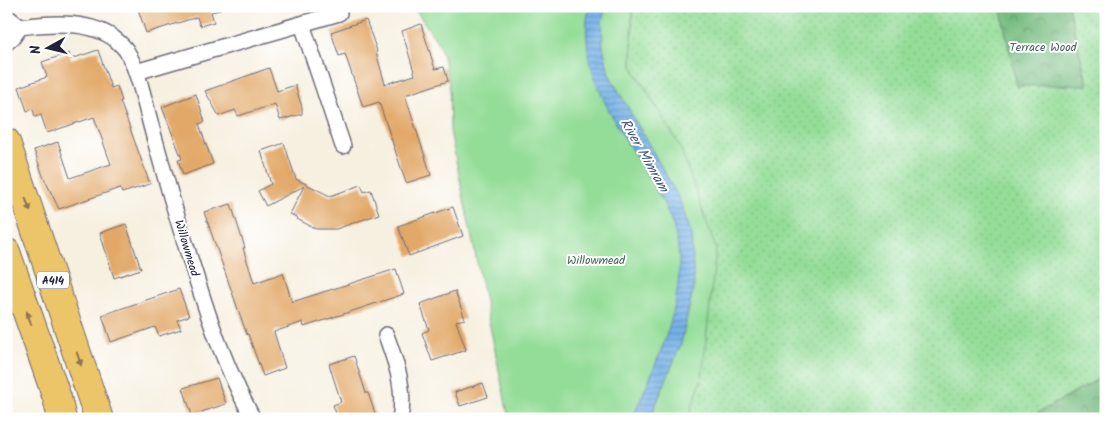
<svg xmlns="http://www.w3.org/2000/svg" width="1112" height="425" font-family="Kalam,sans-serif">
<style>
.grass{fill:url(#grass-dots);stroke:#5b806a}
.forest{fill:url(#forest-crowns);stroke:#4c6f5e}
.park{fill:#94dd98;stroke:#5b806a}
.water{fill:url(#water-rules);stroke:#4c6a91}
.building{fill:#e2a868}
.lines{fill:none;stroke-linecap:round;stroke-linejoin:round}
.street-casing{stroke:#6c6a75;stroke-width:18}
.highway-casing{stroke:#6c6a75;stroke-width:30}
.street{stroke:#fff;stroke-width:15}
.highway{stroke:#edc569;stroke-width:28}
.oneway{fill:#887452}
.labels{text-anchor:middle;stroke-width:4;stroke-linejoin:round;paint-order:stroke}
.shield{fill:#fff;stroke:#646476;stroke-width:1}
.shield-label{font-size:11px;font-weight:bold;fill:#22223b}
.park-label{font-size:12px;fill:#4a635c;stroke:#fff}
.street-label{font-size:12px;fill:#22223b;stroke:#fff}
.water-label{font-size:14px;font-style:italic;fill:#445b80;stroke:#fff}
</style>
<defs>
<pattern id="grass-dots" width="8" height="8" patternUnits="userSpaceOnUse" patternTransform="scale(1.25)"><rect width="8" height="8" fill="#94dd98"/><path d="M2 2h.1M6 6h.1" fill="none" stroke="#7fbd84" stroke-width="1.8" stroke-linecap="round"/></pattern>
<pattern id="forest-crowns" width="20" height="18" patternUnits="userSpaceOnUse" patternTransform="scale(1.25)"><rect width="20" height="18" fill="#77bc80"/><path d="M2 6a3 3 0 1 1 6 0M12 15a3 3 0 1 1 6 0" fill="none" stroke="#61986a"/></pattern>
<pattern id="water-rules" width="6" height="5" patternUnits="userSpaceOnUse" patternTransform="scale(1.25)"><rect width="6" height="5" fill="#76b1e7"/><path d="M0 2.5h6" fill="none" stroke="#6090bc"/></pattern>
</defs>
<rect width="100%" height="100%" fill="#fff"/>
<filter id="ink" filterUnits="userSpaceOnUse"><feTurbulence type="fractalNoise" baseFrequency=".02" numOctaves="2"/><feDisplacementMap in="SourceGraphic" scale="10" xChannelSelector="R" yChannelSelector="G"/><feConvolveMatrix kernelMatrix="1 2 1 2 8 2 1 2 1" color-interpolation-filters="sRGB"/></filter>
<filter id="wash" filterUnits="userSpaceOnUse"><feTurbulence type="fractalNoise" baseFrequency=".0096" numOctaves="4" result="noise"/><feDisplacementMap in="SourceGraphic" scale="20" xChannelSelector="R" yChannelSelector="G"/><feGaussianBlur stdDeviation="1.12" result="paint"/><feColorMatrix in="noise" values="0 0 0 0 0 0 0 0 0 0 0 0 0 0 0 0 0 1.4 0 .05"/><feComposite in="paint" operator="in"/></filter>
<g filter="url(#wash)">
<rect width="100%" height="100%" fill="#f6f0e0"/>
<path class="grass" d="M632,6h368l17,80 71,-2 -20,-78h38v369l-79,44h-339l14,-42 -22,-230 -48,-81z"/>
<g class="forest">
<path d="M1000,6h68l20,79 -71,1z"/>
<path d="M1106,375v44h-79z"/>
</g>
<path class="park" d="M413,6h219v60l48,81 36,102 -14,128 -14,42h-179l-59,-288 -1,-50 -9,-35z"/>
<path class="water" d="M589,6h17l-4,15 1,25 6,28 70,124 12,34 3,54 -13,58 -31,75h-18c21,-50 49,-103 47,-159 -2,-40 -17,-60 -37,-93 -30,-50 -65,-100 -53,-161z"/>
<g id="blocks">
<g class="building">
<path d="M137,6h82l1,4 -9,2 3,10 -14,4 -3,-9 -51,16z"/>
<path d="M366,20l11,31 -1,1 9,32 30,-9 -13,-44 19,-7 14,45 9,-2 4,14 -43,14 26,80 -25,8 -27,-81 -16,5 -18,-53 -6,2 -8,-24z"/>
<path d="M98,50l13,38 6,-2 5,15h-2l30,83 -28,9 -2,-5 -61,21 -16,-33 -9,-26 24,-8 12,36 41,-14 -17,-47 -47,16 -6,-18 -6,2 -2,-8 -6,2 -8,-24 28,-10 -5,-15 27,-9 2,6z"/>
<path d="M269,68l8,23 18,-6 7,22v7l-22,6 -5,-16 -37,12 -3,-6 -16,6 -14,-25z"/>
<path d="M196,94l9,28 -6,2 14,40 -30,11 -5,-15 4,-1 -20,-52z"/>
<path d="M284,143l12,36 34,17 31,-11 3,7 7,-2 8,24 -43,15h-20l-19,-10 1,-1 -8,-4 14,-28 -38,20 -8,-15 13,-7 -10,-33z"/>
<path d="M231,204l14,44h-2l11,35 29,-10 9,29 104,-33 8,25 -100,33 -1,-5 -29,10 11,36 -22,8 -15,-42 -1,1 -43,-123z"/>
<path d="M453,207l10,29 -54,20 -11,-30z"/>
<path d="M126,224l15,45 -27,9 -14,-45z"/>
<path d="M179,289l10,27 -12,4 4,9 -22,7 -4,-9 -44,15 -9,-27z"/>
<path d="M455,291l10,28 -9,2 10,29 -34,11 -10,-28 7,-3 -9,-26z"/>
<path d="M354,356l12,37h2l9,26h-39l-5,-14 8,-3 -12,-38z"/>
<path d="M217,378l9,26 -34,11 -9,-27z"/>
<path d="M483,383l5,14 -28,9 -5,-14z"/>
</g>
</g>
</g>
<g filter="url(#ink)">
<use href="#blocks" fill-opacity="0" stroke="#6c6a75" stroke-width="1"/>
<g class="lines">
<g class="street-casing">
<g id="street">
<path d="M6,19h4l10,8c28,-4 67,-7 92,10 4,3 11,9 14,13 14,22 21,64 29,90 16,59 34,117 53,174 12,36 27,71 45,105"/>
<path d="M302,24l41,122"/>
<path d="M6,43l7,-6 7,-10"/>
<path d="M136,72l203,-59"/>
<path d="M386,335c10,28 20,54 14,84"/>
</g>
</g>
<g class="highway-casing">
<g id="highway">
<path d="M6,142l93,277"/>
<path d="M6,252l51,146 5,21"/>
</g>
</g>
<use href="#street" class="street"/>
<use href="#highway" class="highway"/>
</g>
<defs><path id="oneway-solid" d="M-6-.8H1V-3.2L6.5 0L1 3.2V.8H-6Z" transform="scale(1.25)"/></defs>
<g class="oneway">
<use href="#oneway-solid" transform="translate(28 205) rotate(70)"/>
<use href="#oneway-solid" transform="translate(29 318) rotate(-109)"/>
<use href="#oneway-solid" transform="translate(79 359) rotate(71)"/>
</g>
</g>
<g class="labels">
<rect class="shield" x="37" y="271.5" width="32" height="17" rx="4"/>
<g class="shield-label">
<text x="53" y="284">A414</text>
</g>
<g class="park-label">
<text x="1043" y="51">Terrace Wood</text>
<text x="596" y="264">Willowmead</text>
</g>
<g class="street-label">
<text transform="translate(187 248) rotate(73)" y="4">Willowmead</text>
</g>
<g class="water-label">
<text transform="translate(645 155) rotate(60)" y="5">River Mimram</text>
</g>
</g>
<rect width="1112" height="425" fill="none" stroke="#fff" stroke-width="25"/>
<g transform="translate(48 48) rotate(262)" stroke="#ffffff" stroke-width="4" paint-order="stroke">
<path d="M0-4L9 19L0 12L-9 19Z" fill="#22223b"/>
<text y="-8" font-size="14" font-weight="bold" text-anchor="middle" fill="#22223b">N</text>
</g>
</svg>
